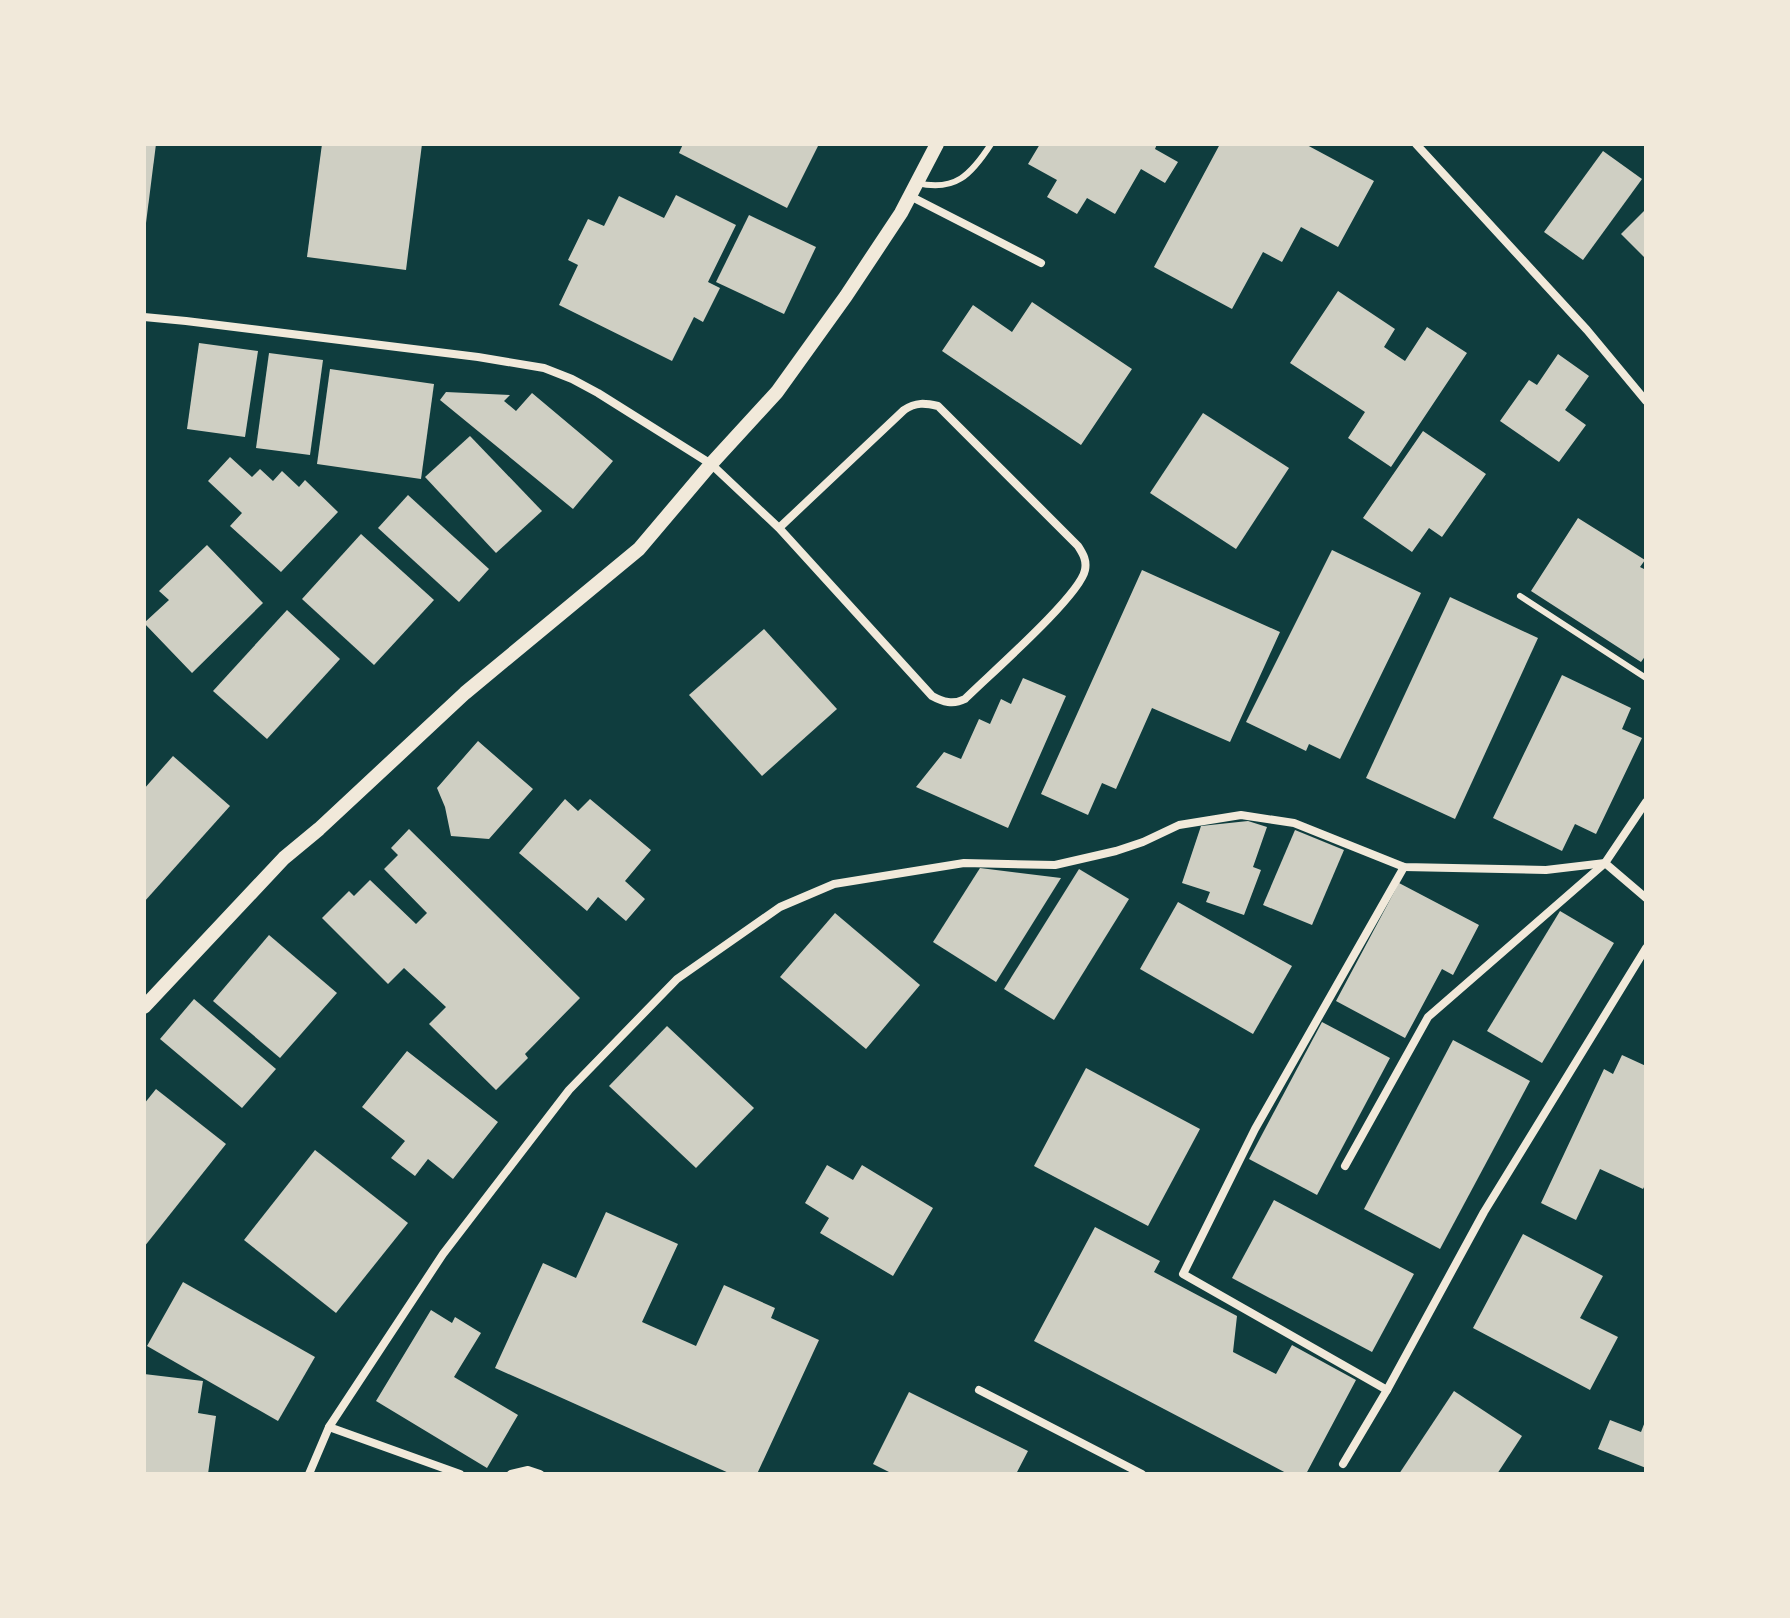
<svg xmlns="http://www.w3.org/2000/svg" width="1790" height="1618" font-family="'Asap Condensed',sans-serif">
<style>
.building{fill:#cfcfc3}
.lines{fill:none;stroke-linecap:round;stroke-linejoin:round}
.service{stroke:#f1e9da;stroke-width:6}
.minor{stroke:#f1e9da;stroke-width:8}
.tertiary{stroke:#f1e9da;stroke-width:14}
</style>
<rect width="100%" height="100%" fill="#0f3d3e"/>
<g class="building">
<path d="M144,144h12l-10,79h-2z"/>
<path d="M322,144h100l-16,126 -99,-13z"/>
<path d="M683,144h136l-32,64 -108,-55z"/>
<path d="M1040,144h117l-2,5 23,13 -13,21 -24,-14 -26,45 -28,-16 -10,16 -30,-17 10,-17 -29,-16z"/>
<path d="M1220,144h85l69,37 -36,66 -37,-20 -19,35 -19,-10 -31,57 -78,-42z"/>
<path d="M1603,151l39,28 -59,81 -39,-28z"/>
<path d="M676,195l60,30 -28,57 12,6 -17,34 -9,-5 -22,44 -113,-56 19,-40 -10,-5 20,-41 16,7 15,-30 45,22z"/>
<path d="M1646,209v50l-25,-25z"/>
<path d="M749,215l67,32 -32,67 -68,-32z"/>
<path d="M1338,291l57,38 -11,18 21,14 22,-34 40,26 -76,114 -43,-29 17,-26 -75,-49z"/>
<path d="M1032,302l100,67 -51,76 -139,-94 31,-46 39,27z"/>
<path d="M199,343l59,8 -13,86 -58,-8z"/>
<path d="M269,353l54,7 -13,95 -54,-7z"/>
<path d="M1558,354l31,22 -24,34 21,15 -27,37 -59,-41 29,-41 8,5z"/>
<path d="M330,369l104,15 -13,95 -104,-15z"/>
<path d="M446,392l64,3 -6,6 12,10 16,-18 81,68 -40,48 -133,-109z"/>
<path d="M1203,413l86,55 -53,81 -86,-56z"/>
<path d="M1423,431l63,43 -44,63 -13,-9 -17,24 -49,-34z"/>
<path d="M470,436l72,75 -46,42 -71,-76z"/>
<path d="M230,457l22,20 8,-8 13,12 9,-10 17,16 6,-7 33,32 -57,60 -51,-46 12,-13 -34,-32z"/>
<path d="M408,495l81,74 -30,33 -81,-74z"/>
<path d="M1578,518l67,42 -5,7 6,3v85l-5,7 -110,-71z"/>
<path d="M361,534l73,66 -60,65 -72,-66z"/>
<path d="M207,545l56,58 -71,70 -48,-50 25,-23 -10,-9z"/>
<path d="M1332,550l89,43 -81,166 -31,-15 -3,7 -60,-29z"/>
<path d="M1142,570l138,62 -50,110 -78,-34 -36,81 -14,-6 -14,32 -47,-21z"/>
<path d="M1450,597l88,41 -83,181 -89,-41z"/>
<path d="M287,610l53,49 -73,80 -54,-48z"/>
<path d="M764,629l73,80 -75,67 -73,-81z"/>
<path d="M1562,675l69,33 -9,21 20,9 -46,96 -21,-10 -13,27 -69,-33z"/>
<path d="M1023,678l43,18 -58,132 -92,-41 28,-35 17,7 18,-40 11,5 11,-25 10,5z"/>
<path d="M478,741l55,48 -44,50 -38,-3 -6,-29 -8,-19z"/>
<path d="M173,756l57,50 -86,96v-113z"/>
<path d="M565,799l13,12 12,-12 61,51 -26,31 20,18 -19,22 -28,-24 -11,14 -68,-58z"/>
<path d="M1248,821l19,6 -14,40 8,3 -17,45 -38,-13 4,-10 -28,-9 19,-57z"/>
<path d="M409,829l171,169 -55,56 3,4 -32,32 -67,-66 17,-17 -42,-39 -16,16 -66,-66 27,-27 5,5 16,-16 46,44 11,-11 -43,-44 14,-14 -7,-7z"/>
<path d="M1295,830l49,20 -32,75 -49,-20z"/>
<path d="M980,868l81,10 -65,104 -63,-40z"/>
<path d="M1079,869l50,30 -75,121 -50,-31z"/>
<path d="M1399,883l80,42 -26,50 -11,-6 -37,69 -69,-37z"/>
<path d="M1178,902l114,64 -39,68 -113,-65z"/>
<path d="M1560,911l54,32 -72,120 -55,-32z"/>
<path d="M835,913l85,72 -54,64 -86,-72z"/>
<path d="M269,935l68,58 -57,65 -67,-57z"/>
<path d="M194,999l82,70 -34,39 -82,-69z"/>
<path d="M1322,1022l68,36 -73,137 -68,-36z"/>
<path d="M667,1026l87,82 -58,60 -87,-82z"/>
<path d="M1453,1040l77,41 -90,168 -76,-40z"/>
<path d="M407,1051l91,71 -45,57 -25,-20 -13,17 -24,-18 14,-17 -43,-34z"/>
<path d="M1622,1055l24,11v117l-3,6 -43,-20 -24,51 -35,-17 63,-134 9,5z"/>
<path d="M1086,1068l114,61 -52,97 -114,-60z"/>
<path d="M156,1089l70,55 -82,103v-143z"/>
<path d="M315,1150l93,73 -72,90 -92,-73z"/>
<path d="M827,1165l26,15 9,-15 71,43 -40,68 -73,-43 9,-15 -24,-15z"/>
<path d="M1274,1200l140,74 -42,78 -140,-74z"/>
<path d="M606,1212l72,32 -36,78 54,24 28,-61 51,23 -4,10 48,22 -62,134h-26l-236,-106 48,-105 33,15z"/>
<path d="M1095,1227l65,34 -6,11 83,44 -4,36 43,22 16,-29 64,35 -50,94h-18l-254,-133z"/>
<path d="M1523,1234l80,42 -23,42 38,19 -28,53 -117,-62z"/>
<path d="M183,1282l132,75 -37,64 -131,-75z"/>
<path d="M431,1310l21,13 3,-6 26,16 -27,44 64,38 -31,53 -111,-67z"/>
<path d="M144,1374l59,7 -5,32 18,3 -8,58h-64z"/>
<path d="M1454,1391l68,45 -25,38h-98z"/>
<path d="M909,1392l119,59 -12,23h-126l1,-1 -18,-9z"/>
<path d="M1646,1419v49l-48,-19 12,-29 31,12z"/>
</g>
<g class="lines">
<g class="service">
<path d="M917,183c38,9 54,-8 74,-39"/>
<path d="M1520,596l126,82"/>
</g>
<g class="minor">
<path d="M1416,144l171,186 59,71"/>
<path d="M910,196l131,67"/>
<path d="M144,317l42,4 292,36 66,11 28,11 26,14 113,71 68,64 125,-118c12,-8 21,-7 34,-4l140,140c5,8 9,14 7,24 -5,26 -97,106 -120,129 -12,6 -22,3 -33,-3l-153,-168"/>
<path d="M1345,1166l83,-149 177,-154 41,-61"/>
<path d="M979,1390l163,84"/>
<path d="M1387,1390l-204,-116 72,-145 149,-262"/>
<path d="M329,1427l131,47"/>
<path d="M1343,1464l44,-74 97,-178 162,-264"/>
<path d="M309,1474l20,-47 114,-173 126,-164 108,-111 103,-72 54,-23 130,-21 91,2 61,-14 27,-9 36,-17 62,-10 53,8 110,44 142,3 59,-7 41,35"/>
<path d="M511,1474l17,-4 12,4"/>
</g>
<path class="tertiary" d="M144,1007l140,-149 35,-29 146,-136 174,-144 72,-85 66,-72 69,-96 55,-83 36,-69"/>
</g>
<rect width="1790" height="1618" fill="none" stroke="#f1e9da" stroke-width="292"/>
</svg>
